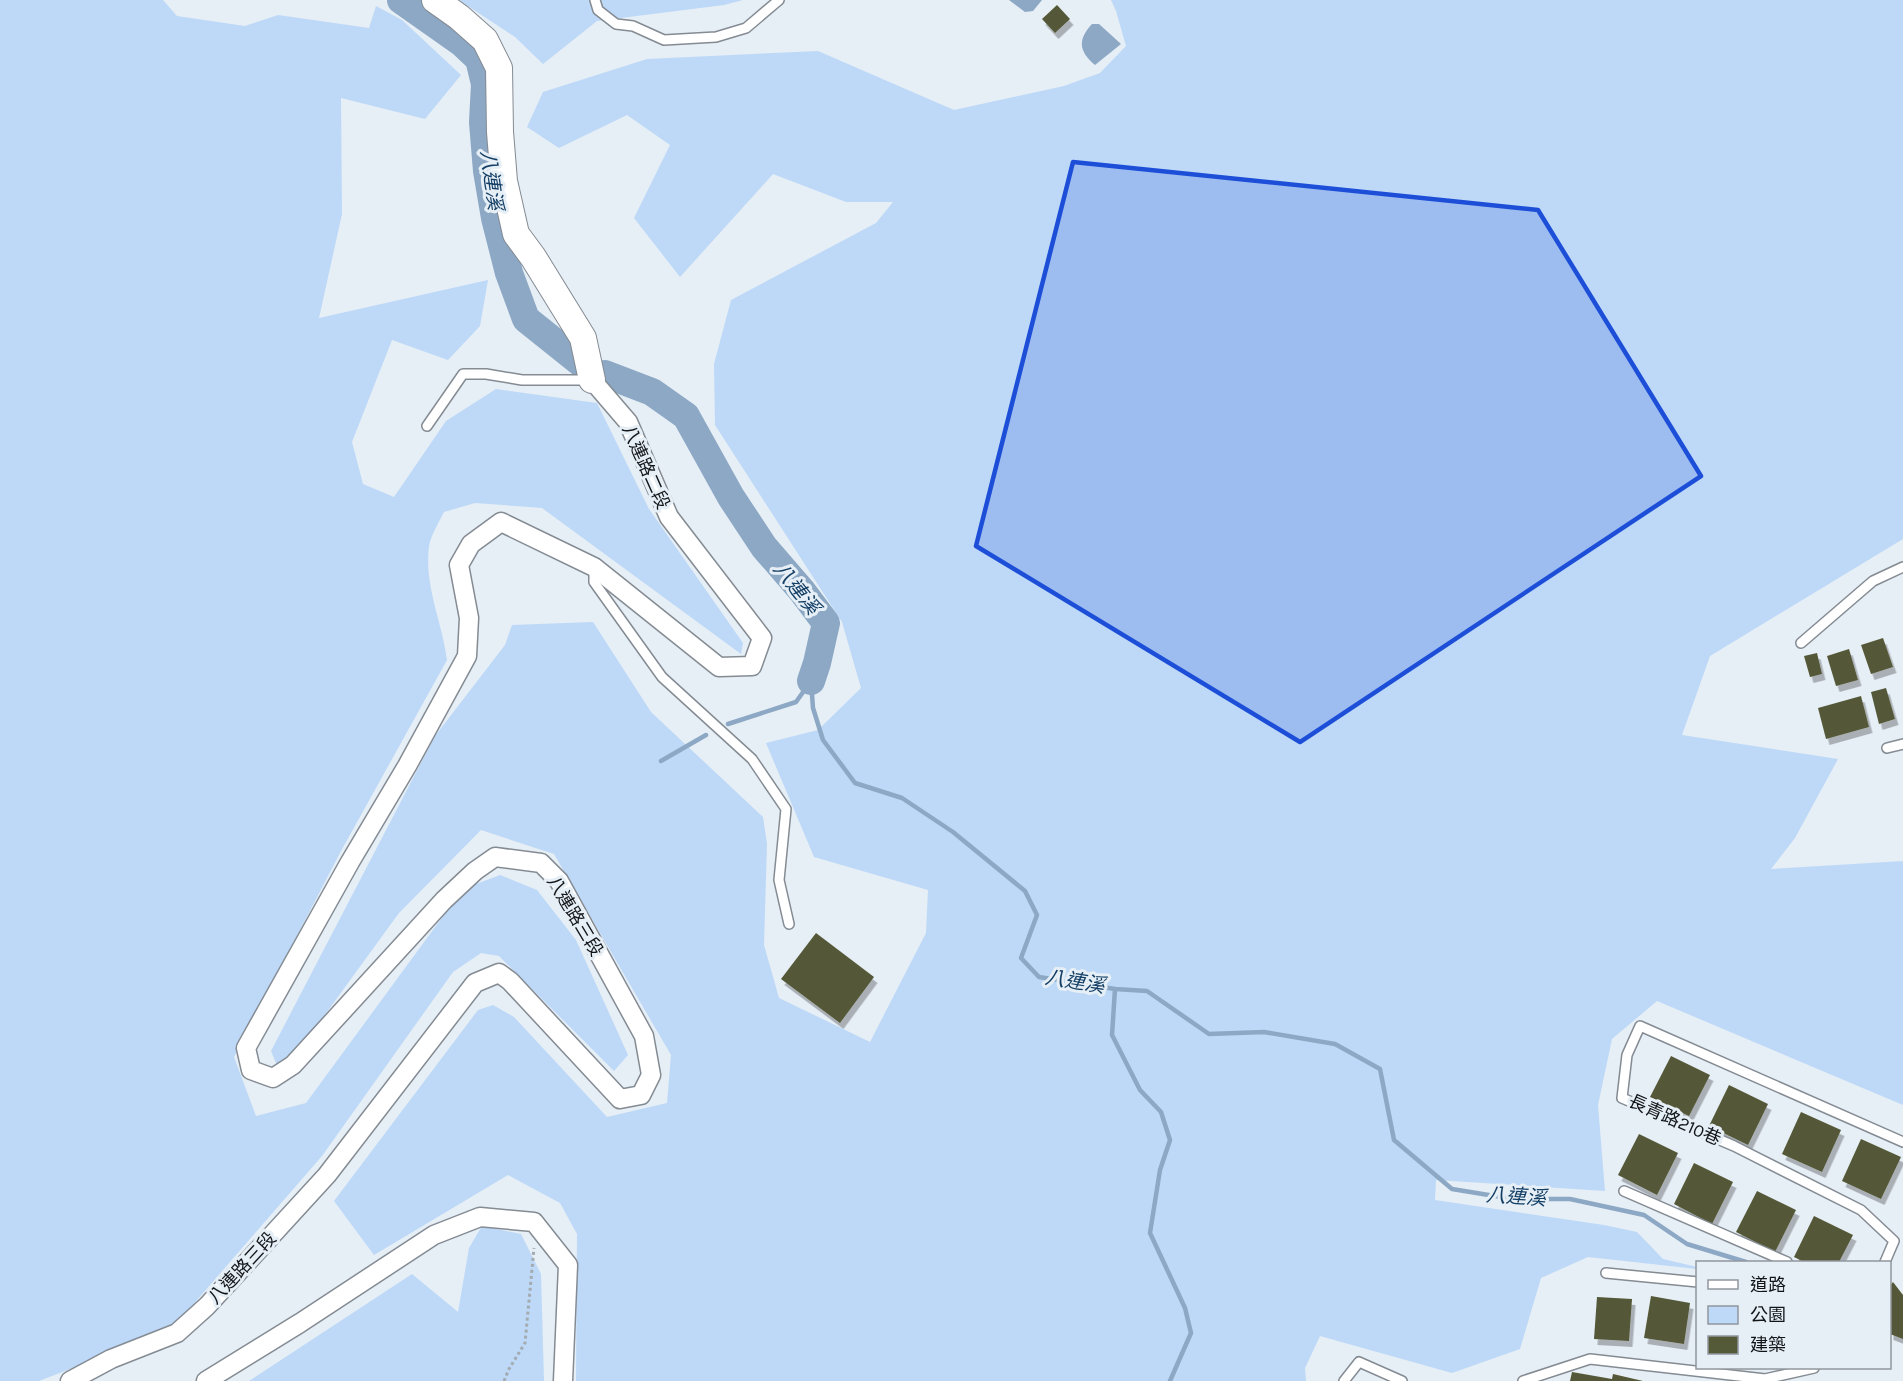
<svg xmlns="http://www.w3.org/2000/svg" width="1903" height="1381" font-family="Karla,'Noto Sans TC',sans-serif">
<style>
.green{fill:#bdd9f7}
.water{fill:#8ca8c4}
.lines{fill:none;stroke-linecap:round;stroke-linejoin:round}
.stream{stroke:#8ca8c4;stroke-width:4.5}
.river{stroke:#8ca8c4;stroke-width:28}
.building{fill:#545937;filter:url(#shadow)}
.lane-casing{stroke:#848b93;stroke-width:12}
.street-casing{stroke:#848b93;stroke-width:21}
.secondary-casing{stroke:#848b93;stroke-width:28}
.path{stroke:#a3aab0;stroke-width:3;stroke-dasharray:3 3;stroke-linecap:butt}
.lane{stroke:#fff;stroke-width:9}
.street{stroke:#fff;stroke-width:18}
.secondary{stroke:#fff;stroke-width:26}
.marked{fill:#1d4ed8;fill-opacity:0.2;stroke:#1d4ed8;stroke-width:4.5;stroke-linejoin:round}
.labels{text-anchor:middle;stroke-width:6;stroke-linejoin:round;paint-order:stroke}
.street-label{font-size:18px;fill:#121518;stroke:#e6eef6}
.water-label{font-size:20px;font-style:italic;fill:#143f65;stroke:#e6eef6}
</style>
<defs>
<filter id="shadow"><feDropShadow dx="3.5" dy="6" stdDeviation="0" flood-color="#0004"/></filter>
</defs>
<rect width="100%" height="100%" fill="#e6eef6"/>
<g class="green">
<path d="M0,0h163l14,16 68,10 33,-11 91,13 7,-22 26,14 59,55 -36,44 -84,-21 1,116 -23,104 169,-38 -8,46 -32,34 -56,-20 -40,102 11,42 31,13 52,-76 50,-32 101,14 52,106 94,134 -2,11 -199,-146 -67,-5 -31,9c-5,10 -13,23 -15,34 -5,40 13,75 18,114l-106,191 -107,206 22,59 50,-13 157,-214 37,-14 37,15 39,50 52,115 -14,16 -115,-115 -18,-3 -28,19 -131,184 -151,174 -132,51h-39z"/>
<path d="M459,0h284l-19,5 -127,16 -54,43 -28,-27z"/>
<path d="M1111,0h792v539l-193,117 -28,79 156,24 -43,79 -24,31 132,-8v244l-246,-104 -45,38 -14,66 7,86 -169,-11 -1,20 169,25 33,7 26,27 34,8v2l-109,-12 -47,21 -21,71 -68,24 -132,-37 -15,32 1,13h-730l1,-147 -17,-31 -52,-28 -134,80 -40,-54 144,-191 15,-5 21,12 93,100 60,-14 4,-48 -117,-201 -73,-24 -82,83 -118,162 -10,-24 164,-315 70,-91 7,-20 81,-3 58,90 112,105 4,27 -3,101 15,53 91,44 56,-109 2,-43 -114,-33 -48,-114 52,-13 43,-42 -19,-66 -127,-197 -1,-61 17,-64 145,-77 17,-21h-47l-73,-28 -93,103 -46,-59 36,-73 -43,-30 -68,33 -32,-21 16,-35 104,-33 171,-8 136,59 110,-24 36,-13 26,-27 -10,-35z"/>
<path d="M482,1226l39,8 20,40 3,107h-295l163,-107 46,38 11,-64z"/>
</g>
<g class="water">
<path d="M1009,0h33l-9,11 -8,1z"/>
<path d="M1092,24h7l22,20 -26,21c-17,-14 -17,-26 -3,-41z"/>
</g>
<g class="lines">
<g class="stream">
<path d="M811,681l2,27 10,32 32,43 47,15 51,34 72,59 12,24 -16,43 18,19 76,12 32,2 62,43 55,-2 71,12 45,25 14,71 58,49 61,10h57l74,16 43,29 59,18"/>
<path d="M728,724l68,-22 15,-21"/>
<path d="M661,761l45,-26"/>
<path d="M1115,989l-3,46 28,55 21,22 9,28 -10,30 -10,63 35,75 6,25 -21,48"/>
</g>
<g class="river">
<path d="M401,0l61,43 17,16 6,25 -2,38 4,49 8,47 14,55 17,46 60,48"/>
<path d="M605,374l47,18 34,24 45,81 33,50 38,44 24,32 -9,40 -6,18"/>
</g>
</g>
<g class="building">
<path d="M1057,5l13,14 -15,14 -13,-14z"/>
<path d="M1883,638l10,29 -22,7 -10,-29z"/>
<path d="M1849,649l9,31 -22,6 -9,-30z"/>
<path d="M1817,653l5,21 -12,3 -6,-21z"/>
<path d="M1886,688l9,31 -16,5 -8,-32z"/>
<path d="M1861,696l8,31 -43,12 -8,-31z"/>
<path d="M816,933l58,44 -34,46 -59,-44z"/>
<path d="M1671,1056l39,19 -21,41 -39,-19z"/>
<path d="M1729,1085l39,19 -20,41 -39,-19z"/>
<path d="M1801,1112l40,18 -19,42 -40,-18z"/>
<path d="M1639,1134l39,19 -21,42 -39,-20z"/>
<path d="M1861,1139l40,18 -20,42 -39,-18z"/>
<path d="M1694,1163l39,19 -21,42 -38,-20z"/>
<path d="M1757,1191l39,19 -21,42 -39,-20z"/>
<path d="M1814,1216l39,19 -14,27h-35l-10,-5z"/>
<path d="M1893,1282l10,13v44l-13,-5v-48z"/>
<path d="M1651,1296l39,7 -6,41 -40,-6z"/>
<path d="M1597,1297l35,2 -3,42 -35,-2z"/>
<path d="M1572,1372l40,7 1,-5 30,7h-73z"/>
</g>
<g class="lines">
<g class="lane-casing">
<g id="lane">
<path d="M595,0l3,10 18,14 17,2 31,14 52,-3 30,-9 33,-28"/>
<path d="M427,426l36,-52h23l36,6h68"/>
<path d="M594,568v14l68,95 90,82 34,50 -7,71 10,44"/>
<path d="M1801,643l72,-62 30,-14"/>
<path d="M1887,748l16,-4"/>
<path d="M1624,1191l163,71"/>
<path d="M1885,1262l9,-21 -33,-31 -127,-64 -112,-48 5,-43 13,-29 263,116"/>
<path d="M1606,1273l92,9"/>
<path d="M1344,1381l15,-19 43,19"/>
<path d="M1523,1381l67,-22 175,20 49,-11"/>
</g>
</g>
<g class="street-casing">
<g id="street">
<path d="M70,1381l41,-22 66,-26 30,-27 120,-131 148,-192 24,-10 11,8 110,118 21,-4 10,-20 -7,-39 -85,-155 -18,-18 -46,-6 -20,14 -31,29 -151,165 -20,13 -22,-8 -5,-22 104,-186 57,-96 60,-110 2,-38 -10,-53 12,-21 30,-22 93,45 125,100 33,-1 10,-28 -93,-121 -41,-95 -36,-42"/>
<path d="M206,1381l94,-58 134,-88 46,-18 54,5 34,43 -5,116"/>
</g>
</g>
<g class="secondary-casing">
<path id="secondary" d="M435,0l24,17 26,23 14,28 1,64 4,49 12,53 17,23 50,81 9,42"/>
</g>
<path class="path" d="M504,1381l5,-12 16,-26 9,-95"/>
<use href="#lane" class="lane"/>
<use href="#street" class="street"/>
<use href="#secondary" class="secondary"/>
</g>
<path class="marked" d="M1073,162l465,48 163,266 -401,266 -324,-196z"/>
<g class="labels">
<g class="street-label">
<text transform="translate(646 467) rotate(66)" y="6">八連路二段</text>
<text transform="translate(575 916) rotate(59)" y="6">八連路三段</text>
<text transform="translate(1675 1120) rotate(24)" y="6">長青路210巷</text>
<text transform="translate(242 1268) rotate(-47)" y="6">八連路三段</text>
</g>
<g class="water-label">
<text transform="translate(492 180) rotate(82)" y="7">八連溪</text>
<text transform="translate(797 588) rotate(51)" y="7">八連溪</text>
<text transform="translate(1075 981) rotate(9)" y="7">八連溪</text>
<text transform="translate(1516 1196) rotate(4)" y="7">八連溪</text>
</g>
</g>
<rect x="1696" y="1261" width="195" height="108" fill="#e6eef6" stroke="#91979d" stroke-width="1.5"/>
<rect x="1708" y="1280" width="30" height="9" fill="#ffffff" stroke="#91979d" stroke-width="1.5"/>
<text x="1750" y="1291" font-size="18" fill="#121518">道路</text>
<rect x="1708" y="1306" width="30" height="18" fill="#bdd9f7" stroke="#91979d" stroke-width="1.5"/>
<text x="1750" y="1321" font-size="18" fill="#121518">公園</text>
<rect x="1708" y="1336" width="30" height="18" fill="#545937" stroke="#91979d" stroke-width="1.5"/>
<text x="1750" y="1351" font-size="18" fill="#121518">建築</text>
</svg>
